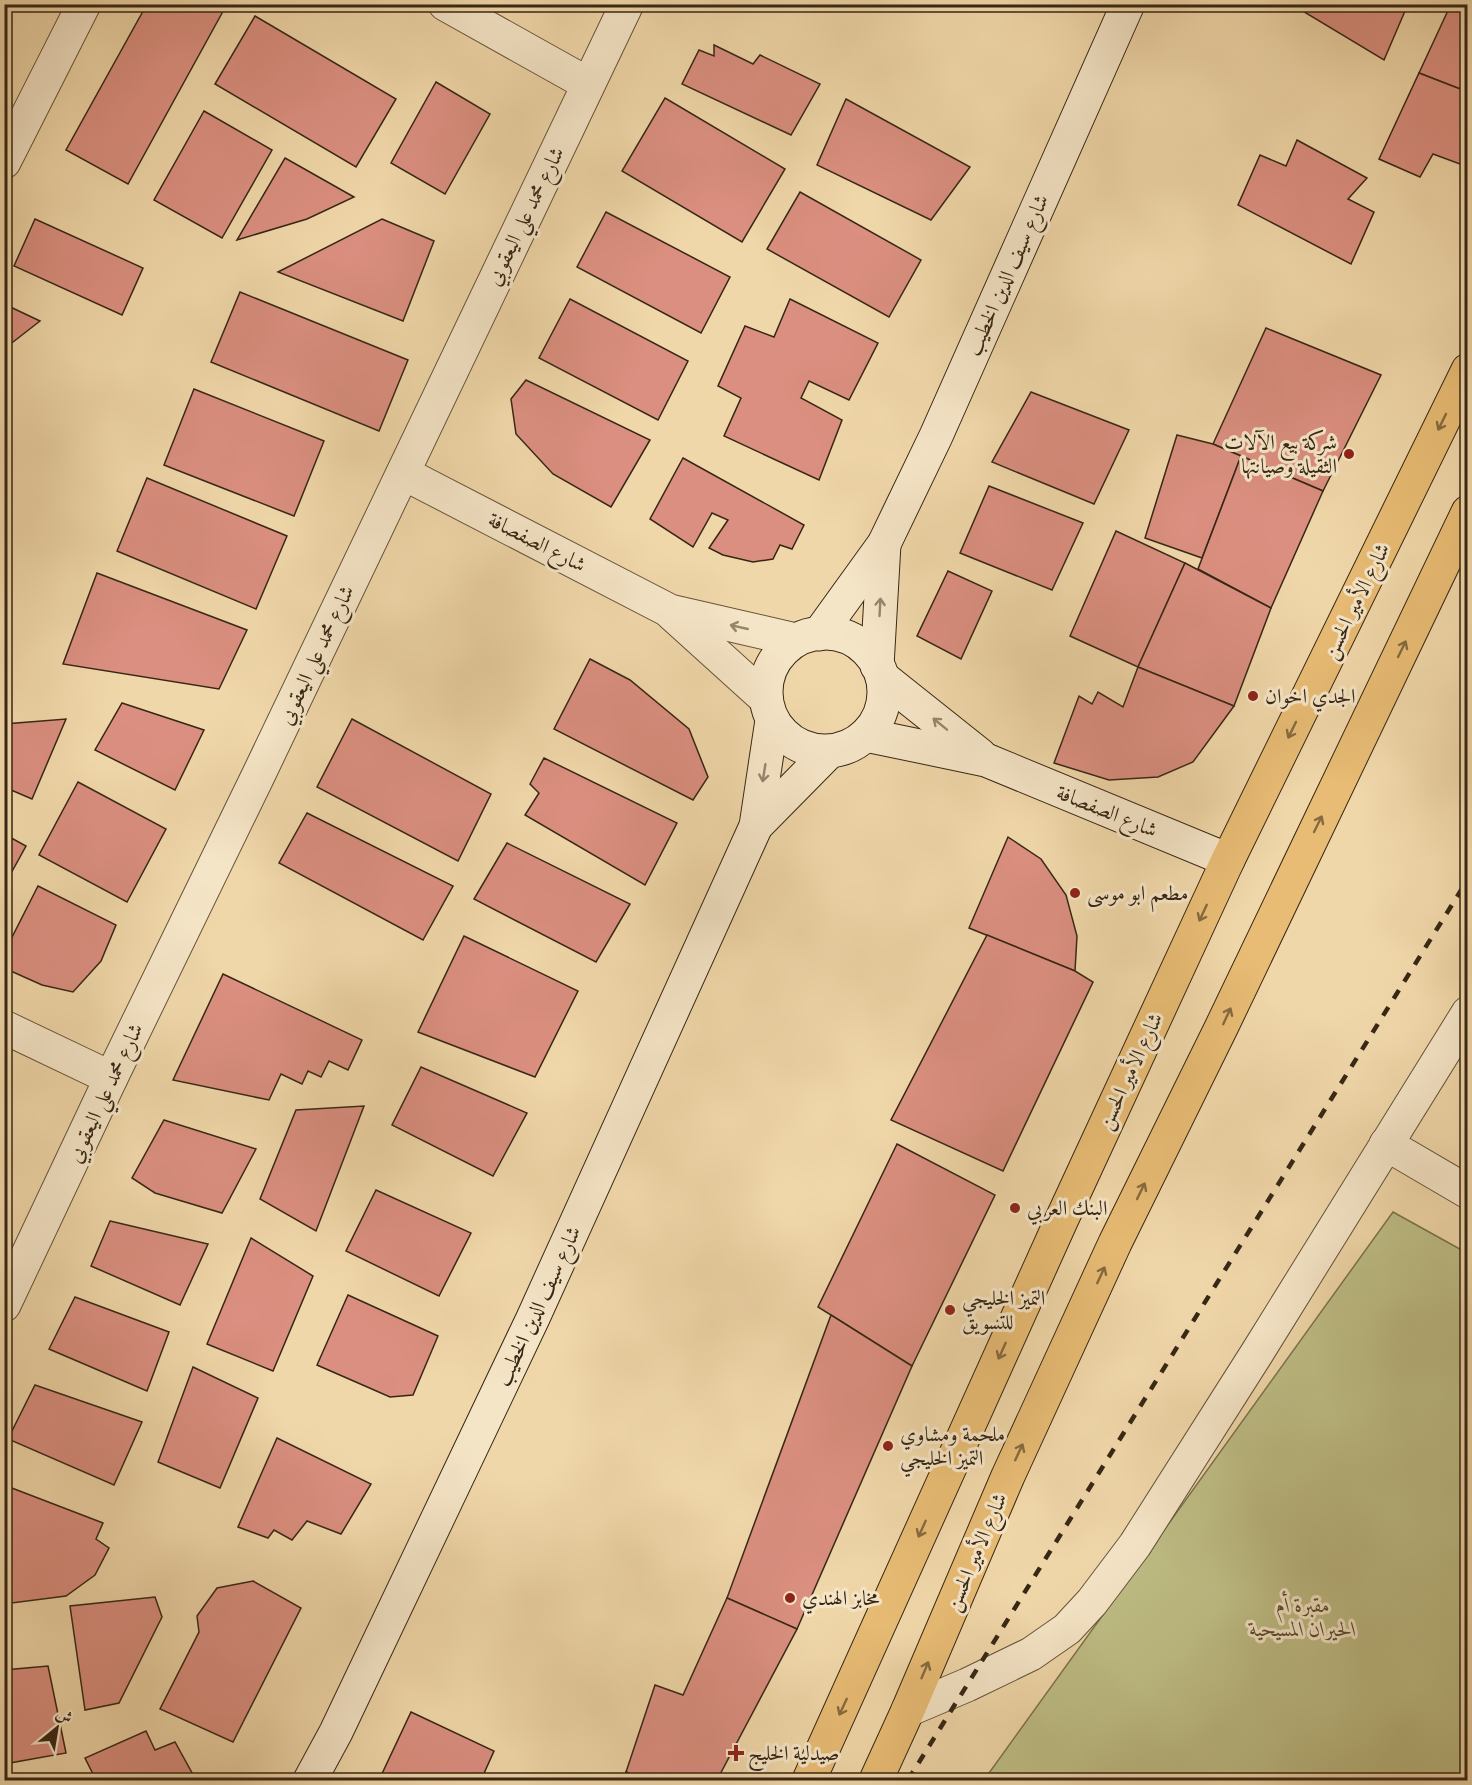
<svg xmlns="http://www.w3.org/2000/svg" width="1472" height="1785" font-family="'IM FELL English',Amiri,serif">
<style>
.green{fill:#bebd85;stroke:#7a724d;stroke-width:1.5}
.building{fill:#db8f80;stroke:#362715;stroke-width:1.5}
.lines{fill:none;stroke-linecap:round;stroke-linejoin:round}
.street-casing{stroke:#64533a;stroke-width:35}
.secondary-casing{stroke:#362715;stroke-width:35}
.highway-casing{stroke:#362715;stroke-width:35}
.street{stroke:#f5e5c7;stroke-width:33}
.secondary{stroke:#f5e5c7;stroke-width:33}
.highway{stroke:#e8bc74;stroke-width:33}
.rail{stroke:#362715;stroke-width:4.5;stroke-dasharray:10 10;stroke-linecap:butt}
.oneway{stroke:#866a40}
.oneway2{stroke:#96866e}
.poi-dot{fill:#8f2418;stroke:#f5e5c7;stroke-width:2}
.labels{text-anchor:middle;stroke-width:6;stroke-linejoin:round;paint-order:stroke}
.street-label{font-size:21px;fill:#362715;stroke:#f5e5c7}
.poi-label{font-size:21px;fill:#362715;stroke:#f5e5c7;text-anchor:start}
.park-label{font-size:21px;font-style:italic;fill:#584c31;stroke:#f5e5c7}
</style>
<rect width="100%" height="100%" fill="#f0d7a9"/>
<filter id="stains"><feTurbulence type="fractalNoise" baseFrequency=".00333" numOctaves="4"/><feColorMatrix values="0 0 0 0 .2 0 0 0 0 .09 0 0 0 0 .02 0 0 0 .5 -.17"/></filter>
<radialGradient id="worn" r=".72"><stop offset=".6" stop-color="#630" stop-opacity="0"/><stop offset="1" stop-color="#630" stop-opacity=".3"/></radialGradient>
<path class="green" d="M1393,1212l74,41v527h-483z"/>
<g class="building">
<path d="M4,4h11l-11,19z"/>
<path d="M147,4h80l-99,180 -62,-34z"/>
<path d="M1034,4h16l-2,6z"/>
<path d="M1291,4h117l-24,56z"/>
<path d="M1451,4h17v88l-49,-19z"/>
<path d="M255,16l141,83 -40,68 -141,-83z"/>
<path d="M714,45l39,19 7,-9 60,29 -29,51 -109,-51 17,-34 15,6z"/>
<path d="M1419,73l49,19v75l-35,-13 -13,23 -41,-18z"/>
<path d="M436,82l54,32 -45,80 -54,-31z"/>
<path d="M665,98l120,71 -43,73 -120,-71z"/>
<path d="M846,99l124,68 -39,53 -114,-55z"/>
<path d="M204,111l68,39 -50,88 -68,-38z"/>
<path d="M1297,140l70,38 -19,21 26,13 -23,52 -113,-59 22,-50 26,11z"/>
<path d="M285,158l69,39 -47,22 -70,21z"/>
<path d="M800,192l121,68 -32,57 -122,-68z"/>
<path d="M606,212l124,65 -29,56 -124,-66z"/>
<path d="M35,219l108,49 -21,47 -108,-49z"/>
<path d="M382,219l52,22 -31,80 -125,-49z"/>
<path d="M240,292l168,68 -29,71 -168,-69z"/>
<path d="M570,299l118,62 -30,59 -119,-62z"/>
<path d="M790,299l88,44 -29,57 -40,-19 -8,17 41,22 -23,60 -95,-44 17,-38 -23,-12 27,-60 29,11z"/>
<path d="M4,304l36,17 -36,28z"/>
<path d="M1266,328l115,47 -58,116 -110,-47z"/>
<path d="M526,380l124,60 -39,67 -58,-33 -37,-40 -5,-35z"/>
<path d="M194,389l130,52 -30,75 -130,-51z"/>
<path d="M1031,392l98,38 -35,74 -102,-42z"/>
<path d="M1177,435l36,9 28,12 -39,102 -57,-20z"/>
<path d="M1241,456l82,35 -52,117 -73,-39z"/>
<path d="M683,458l121,67 -12,24 -12,-4 -7,14 -20,3 -30,-7 -14,-7 19,-28 -16,-7 -19,34 -43,-28z"/>
<path d="M147,478l140,58 -31,73 -139,-58z"/>
<path d="M989,486l94,37 -31,67 -92,-37z"/>
<path d="M1116,531l69,32 -47,104 -68,-31z"/>
<path d="M1185,563l86,45 -37,98 -96,-39z"/>
<path d="M948,571l44,20 -31,68 -44,-23z"/>
<path d="M97,573l150,57 -28,59 -156,-25z"/>
<path d="M590,659l40,21 59,49 19,48 -15,23 -139,-71z"/>
<path d="M1138,667l96,39 -41,56 -35,15 -49,3 -55,-17 25,-67 13,8 6,-12 25,15z"/>
<path d="M122,703l82,27 -29,60 -80,-40z"/>
<path d="M66,719l-34,80 -28,-12v-63z"/>
<path d="M352,719l139,75 -33,67 -141,-74z"/>
<path d="M544,758l133,65 -32,62 -120,-70 14,-22 -9,-9z"/>
<path d="M78,782l88,47 -39,73 -88,-47z"/>
<path d="M307,813l146,73 -30,54 -144,-77z"/>
<path d="M4,834l22,12 -22,40z"/>
<path d="M1008,837l33,22 25,36 11,41 -2,35 -106,-43z"/>
<path d="M507,843l123,61 -34,58 -122,-63z"/>
<path d="M38,886l78,39 -15,36 -28,31 -31,-7 -38,-17v-15z"/>
<path d="M987,935l88,36 18,11 -90,189 -112,-51z"/>
<path d="M464,936l114,55 -43,86 -117,-45z"/>
<path d="M223,974l139,66 -14,30 -19,-9 -8,16 -13,-6 -6,13 -21,-10 -12,26 -96,-20z"/>
<path d="M421,1067l106,46 -34,63 -101,-51z"/>
<path d="M364,1106l-48,125 -56,-32 36,-89z"/>
<path d="M164,1120l92,29 -34,64 -67,-20 -23,-15z"/>
<path d="M897,1144l98,51 -83,171 -94,-59z"/>
<path d="M376,1190l95,43 -32,63 -93,-45z"/>
<path d="M110,1221l98,23 -28,61 -89,-39z"/>
<path d="M251,1238l62,38 -40,95 -66,-27z"/>
<path d="M348,1295l90,41 -25,59 -23,2 -73,-32z"/>
<path d="M75,1297l94,35 -22,59 -98,-42z"/>
<path d="M831,1315l81,51 -115,263 -70,-31z"/>
<path d="M193,1367l65,31 -38,90 -62,-26z"/>
<path d="M35,1385l107,37 -28,63 -106,-46z"/>
<path d="M277,1438l94,46 -30,50 -34,-13 -15,19 -18,-10 -6,8 -30,-11z"/>
<path d="M4,1485l99,38 -7,16 13,9 -14,27 -29,21 -62,8z"/>
<path d="M253,1581l48,27 -68,134 -73,-33 39,-77 -2,-16 20,-28z"/>
<path d="M155,1597l7,20 -43,86 -34,7 -15,-104z"/>
<path d="M727,1598l70,31 -80,151h-73l-18,-8 29,-87 28,10z"/>
<path d="M48,1666l18,87 -62,11v-94z"/>
<path d="M411,1712l83,39 -13,29h-102z"/>
<path d="M146,1731l9,19 20,-8 21,38h-100l-11,-22z"/>
<path d="M626,1772l18,8h-21z"/>
</g>
<g class="lines">
<g class="street-casing">
<g id="street">
<path d="M445,4l143,80"/>
<path d="M4,162l80,-158"/>
<path d="M403,473l267,138 126,29"/>
<path d="M671,613l94,85"/>
<path d="M4,1027l107,51"/>
<path d="M1386,1144l82,48"/>
<path d="M4,1305l107,-227 147,-302 369,-772"/>
<path d="M908,1710l59,-25 64,-31 36,-25 25,-27 43,-57 122,-192 211,-340"/>
</g>
</g>
<g class="secondary-casing">
<g id="secondary">
<circle cx="825" cy="692" r="59"/>
<path d="M819,634l65,-90 52,-108 192,-432"/>
<path d="M877,666l7,-122"/>
<path d="M882,677l98,78"/>
<path d="M866,735l120,25 242,100"/>
<path d="M756,826l73,-74"/>
<path d="M310,1780l26,-48 197,-414 223,-492 16,-106"/>
</g>
</g>
<g class="highway-casing">
<g id="highway">
<path d="M809,1780l252,-559 167,-361 240,-490"/>
<path d="M876,1780l32,-70 100,-234 107,-233 106,-215 247,-516"/>
</g>
</g>
<use href="#street" class="street"/>
<use href="#secondary" class="secondary"/>
<use href="#highway" class="highway"/>
<path class="rail" d="M908,1780l560,-901"/>
</g>
<defs><path id="oneway-shaft" d="M-6 0H5M1.5-3L5.5 0L1.5 3" fill="none" stroke-width="1.6" stroke-linecap="round" stroke-linejoin="round" transform="scale(1.5)"/></defs>
<g class="oneway">
<use href="#oneway-shaft" transform="translate(1442 422) rotate(116)"/>
<use href="#oneway-shaft" transform="translate(1402 649) rotate(-64)"/>
<use href="#oneway-shaft" transform="translate(1292 730) rotate(116)"/>
<use href="#oneway-shaft" transform="translate(1318 824) rotate(-64)"/>
<use href="#oneway-shaft" transform="translate(1203 913) rotate(115)"/>
<use href="#oneway-shaft" transform="translate(1227 1016) rotate(-65)"/>
<use href="#oneway-shaft" transform="translate(1141 1191) rotate(-64)"/>
<use href="#oneway-shaft" transform="translate(1101 1275) rotate(-65)"/>
<use href="#oneway-shaft" transform="translate(1002 1351) rotate(114)"/>
<use href="#oneway-shaft" transform="translate(1019 1452) rotate(-65)"/>
<use href="#oneway-shaft" transform="translate(922 1529) rotate(114)"/>
<use href="#oneway-shaft" transform="translate(925 1670) rotate(-67)"/>
<use href="#oneway-shaft" transform="translate(843 1707) rotate(115)"/>
</g>
<g class="oneway2">
<use href="#oneway-shaft" transform="translate(880 607) rotate(-87)"/>
<use href="#oneway-shaft" transform="translate(739 627) rotate(-167)"/>
<use href="#oneway-shaft" transform="translate(940 724) rotate(-141)"/>
<use href="#oneway-shaft" transform="translate(764 773) rotate(99)"/>
</g>
<g class="poi-dot">
<circle cx="1349" cy="454" r="6"/>
<circle cx="1253" cy="696" r="6"/>
<circle cx="1075" cy="893" r="6"/>
<circle cx="1015" cy="1208" r="6"/>
<circle cx="950" cy="1310" r="6"/>
<circle cx="888" cy="1446" r="6"/>
<circle cx="790" cy="1598" r="6"/>
<path d="M733 1744h6v6h6v6h-6v6h-6v-6h-6v-6h6z"/>
</g>
<g class="labels">
<g class="street-label">
<text transform="translate(525 216) rotate(-64)" y="7">شارع محمد علي اليعقوبي</text>
<text transform="translate(1007 275) rotate(-66)" y="7">شارع سيف الدين الخطيب</text>
<text transform="translate(537 542) rotate(27)" y="7">شارع الصفصافة</text>
<text transform="translate(1356 601) rotate(-64)" y="7">شارع الأمير الحسن</text>
<text transform="translate(316 655) rotate(-65)" y="7">شارع محمد علي اليعقوبي</text>
<text transform="translate(1107 811) rotate(22)" y="7">شارع الصفصافة</text>
<text transform="translate(1130 1071) rotate(-65)" y="7">شارع الأمير الحسن</text>
<text transform="translate(105 1093) rotate(-65)" y="7">شارع محمد علي اليعقوبي</text>
<text transform="translate(538 1306) rotate(-65)" y="7">شارع سيف الدين الخطيب</text>
<text transform="translate(976 1552) rotate(-67)" y="7">شارع الأمير الحسن</text>
</g>
<g class="poi-label">
<text x="1337" y="449" text-anchor="end">شركة بيع الآلات<tspan x="1337" dy="24">الثقيلة وصيانتها</tspan></text>
<text x="1265" y="703">الجدي اخوان</text>
<text x="1087" y="900">مطعم ابو موسى</text>
<text x="1027" y="1215">البنك العربي</text>
<text x="962" y="1305">التميز الخليجي<tspan x="962" dy="24">للتسويق</tspan></text>
<text x="900" y="1441">ملحمة ومشاوي<tspan x="900" dy="24">التميز الخليجي</tspan></text>
<text x="802" y="1605">مخابز الهندي</text>
<text x="748" y="1760">صيدلية الخليج</text>
</g>
<g class="park-label">
<text x="1303" y="1612">مقبرة أم<tspan x="1303" dy="24">الحيران المسيحية</tspan></text>
</g>
</g>
<rect width="1472" height="1785" fill="none" stroke="#f0d7a9" stroke-width="24"/>
<rect x="6" y="6" width="1460" height="1773" fill="none" stroke="#362715" stroke-width="3"/>
<rect x="12" y="12" width="1448" height="1761" fill="none" stroke="#362715" stroke-width="1.5"/>
<g transform="translate(57 1728) rotate(30)" stroke="#f5e5c7" stroke-width="4.5" paint-order="stroke">
<path d="M0-4.5L10 22L0 15L-10 22Z" fill="#362715"/>
<text y="-9" font-size="16" font-weight="bold" text-anchor="middle" fill="#362715">ش</text>
</g>
<rect width="100%" height="100%" filter="url(#stains)"/>
<rect width="100%" height="100%" fill="url(#worn)"/>
</svg>
